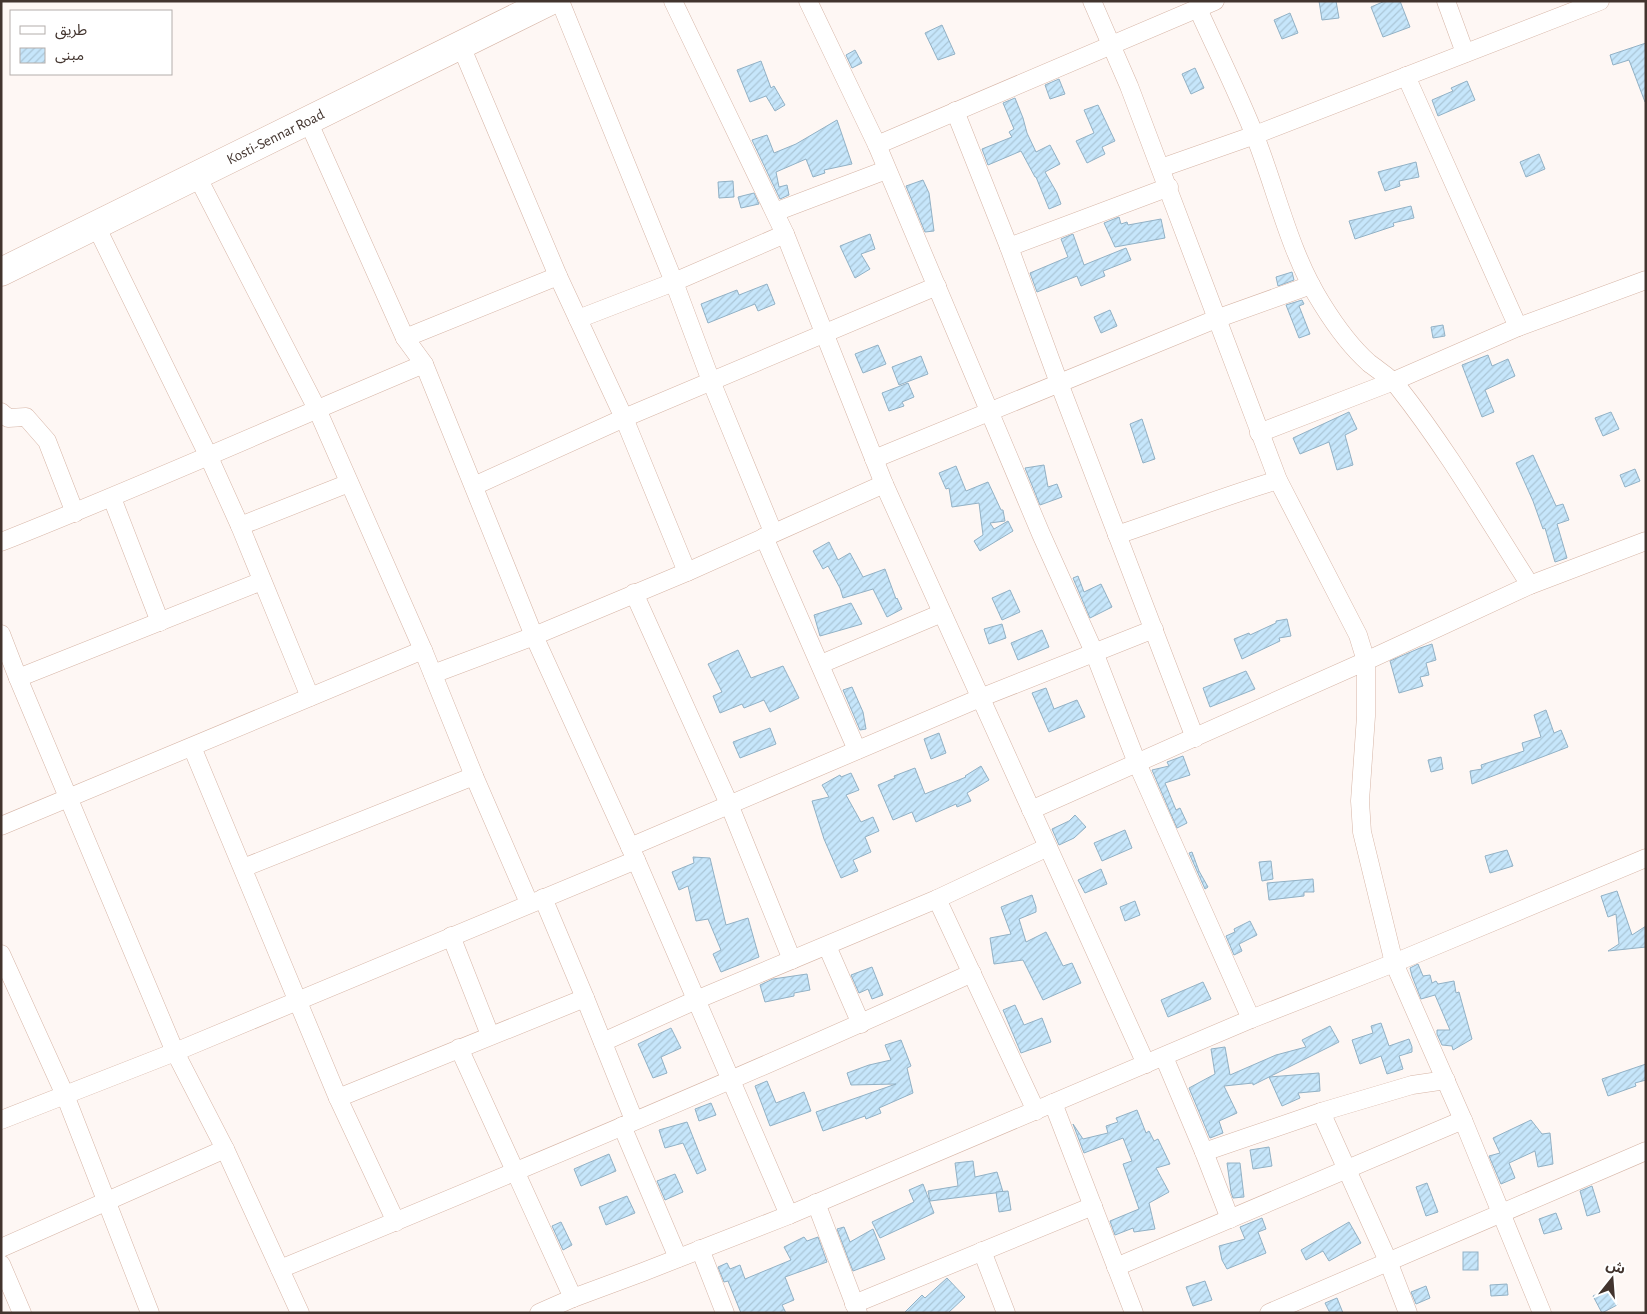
<svg xmlns="http://www.w3.org/2000/svg" width="1647" height="1314" font-family="'Alegreya Sans','Noto Sans Arabic',sans-serif">
<style>
.building{fill:url(#building-hatch);stroke:#92b1c5}
.lines{fill:none;stroke-linecap:round;stroke-linejoin:round}
.minor-casing{stroke:#d6b4a5;stroke-width:19}
.trunk-casing{stroke:#d6b4a5;stroke-width:29}
.minor{stroke:#fff;stroke-width:18}
.trunk{stroke:#fff;stroke-width:28}
.labels{text-anchor:middle;stroke-width:4;stroke-linejoin:round;paint-order:stroke}
.street-label{font-size:15px;fill:#42342e;stroke:#fff}
</style>
<defs>
<pattern id="building-hatch" width="6" height="6" patternUnits="userSpaceOnUse" patternTransform="scale(1.25)"><rect width="6" height="6" fill="#c6e6fb"/><path d="M-1 1l2-2M0 6l6-6M5 7l2-2" fill="none" stroke="#abc6d7"/></pattern>
</defs>
<rect width="100%" height="100%" fill="#fef7f4"/>
<g class="building">
<path d="M1319,1h17l3,17 -17,2z"/>
<path d="M1385,1h15l10,26 -27,10 -12,-30z"/>
<path d="M1290,13l8,20 -16,6 -8,-19z"/>
<path d="M942,25l13,29 -17,6 -13,-27z"/>
<path d="M1646,43v59h-1l-16,-42 -16,5 -3,-10z"/>
<path d="M855,50l7,13 -10,5 -6,-13z"/>
<path d="M761,61l10,27 3,-2 11,19 -10,6 -9,-15 -16,6 -13,-32z"/>
<path d="M1195,68l9,20 -13,6 -9,-20z"/>
<path d="M1059,79l6,15 -15,5 -5,-14z"/>
<path d="M1467,81l8,19 -37,16 -6,-16 21,-9 -2,-3z"/>
<path d="M1015,98l8,20 4,15 9,19 14,-7 10,19 -15,8 12,21 4,11 -12,5 -13,-32h-1l-14,-26 -33,14 -6,-16 30,-12 -3,-5 5,-3 -11,-26z"/>
<path d="M1098,105l17,36 -13,6 3,7 -18,9 -11,-22 18,-8 -10,-23z"/>
<path d="M837,120l15,44 -28,6 1,3 -12,4 -7,-18 -30,13 3,15 8,-2 2,10 -9,4 -28,-59 15,-5 7,18 22,-9z"/>
<path d="M1539,154l6,15 -19,8 -6,-15z"/>
<path d="M1416,162l3,15 -20,4 1,5 -15,5 -7,-19z"/>
<path d="M923,180l6,13 5,38 -9,1 -19,-46z"/>
<path d="M733,181l1,16 -15,1 -1,-16z"/>
<path d="M754,193l5,11 -18,4 -3,-11z"/>
<path d="M1411,206l3,12 -21,5 1,3 -39,13 -6,-18z"/>
<path d="M1119,217l2,7 6,-2 1,3 33,-6 4,19 -50,9 -11,-24z"/>
<path d="M870,234l5,15 -14,5 9,15 -15,9 -15,-32z"/>
<path d="M1073,234l11,31 42,-17 5,12 -28,11 2,5 -24,10 -4,-10 -40,16 -7,-19 38,-16 -7,-18z"/>
<path d="M1292,272l2,8 -16,6 -2,-9z"/>
<path d="M767,284l8,20 -17,7 -3,-7 -47,19 -7,-19 36,-14 2,5z"/>
<path d="M1302,300l2,4 -5,2 11,28 -11,4 -13,-33z"/>
<path d="M1110,310l7,16 -16,7 -7,-16z"/>
<path d="M1443,325l2,11 -12,2 -2,-11z"/>
<path d="M878,345l8,19 -23,9 -8,-19z"/>
<path d="M1488,355l4,11 16,-7 7,17 -30,14 9,22 -12,5 -20,-52z"/>
<path d="M921,356l7,18 -29,11 -7,-18z"/>
<path d="M908,383l6,14 -12,5 2,4 -15,5 -7,-18z"/>
<path d="M1349,412l8,17 -12,6 8,30 -16,5 -8,-28 -29,12 -7,-16z"/>
<path d="M1611,412l8,17 -16,7 -8,-18z"/>
<path d="M1142,419l13,40 -12,4 -13,-39z"/>
<path d="M1533,455l23,51 7,-2 6,16 -12,4 10,34 -12,4 -10,-34 -2,1 -10,-28 -17,-38z"/>
<path d="M1044,465l4,22 9,-3 5,13 -22,8 -15,-37z"/>
<path d="M956,466l10,25 22,-9 13,28h2l2,11 -15,2 4,6 14,-8 5,10 -33,20 -6,-10 9,-6 -4,-32 -27,4 -3,-19 -3,1 -7,-16z"/>
<path d="M1635,469l5,12 -15,6 -5,-12z"/>
<path d="M829,542l9,18 12,-7 13,24 22,-8 11,30 1,-1 5,11 -15,8 -14,-28 -30,9 -3,-10 -12,-22 -5,3 -10,-18z"/>
<path d="M1078,576l6,16 17,-8 11,23 -22,11 -17,-40z"/>
<path d="M1010,590l10,22 -18,8 -10,-22z"/>
<path d="M851,603l11,21 -42,12 -6,-21z"/>
<path d="M1287,619l4,17 -12,2 1,3 -38,18 -8,-20 15,-6 1,2 26,-12v-2z"/>
<path d="M1002,624l4,14 -17,6 -5,-15z"/>
<path d="M1042,630l7,17 -31,13 -7,-17z"/>
<path d="M1432,644l4,16 -10,3 3,12 -9,2 3,9 -24,7 -9,-32 30,-13z"/>
<path d="M738,650l13,28 32,-12 16,32 -29,14 -6,-12 -20,8 -2,-4 -22,9 -7,-17 9,-4 -14,-28z"/>
<path d="M1246,671l9,18 -45,18 -7,-19z"/>
<path d="M852,687l11,25 3,17 -6,1 -17,-40z"/>
<path d="M1046,688l8,21 23,-9 8,17 -36,15 -17,-39z"/>
<path d="M1546,710l8,23 7,-3 7,17 -96,37 -2,-13 12,-2 -1,-4 43,-14 -2,-8 19,-6 -7,-22z"/>
<path d="M770,728l6,16 -36,14 -7,-16z"/>
<path d="M939,733l7,20 -15,6 -7,-20z"/>
<path d="M1183,756l7,19 -25,8 11,27 4,-2 7,15 -10,5 -25,-58 17,-4 -2,-4z"/>
<path d="M1441,757l2,12 -12,3 -3,-12z"/>
<path d="M981,766l8,14 -22,13 4,8 -14,6 -1,-3 -40,18 -4,-10 -19,8 -15,-35 17,-7 -1,-2 21,-8 10,26 41,-17 -1,-1z"/>
<path d="M851,773l8,17 -13,5 15,27 12,-5 6,14 -14,6 6,15 -18,8 5,11 -17,7 -17,-39 -12,-38 17,-4 -7,-12 18,-10 1,2z"/>
<path d="M1075,815l11,12 -12,11 -15,7 -7,-16 17,-8z"/>
<path d="M1125,830l7,18 -30,13 -8,-18z"/>
<path d="M1507,850l6,16 -23,7 -5,-17z"/>
<path d="M1192,852l7,19 9,16 -3,2 -16,-36z"/>
<path d="M693,857l17,1 16,67 22,-7 11,39 -38,15 -8,-18 8,-4 -13,-31 -12,2 -8,-35 -9,4 -7,-18 22,-9z"/>
<path d="M1271,861l2,18 -11,2 -3,-19z"/>
<path d="M1101,869l6,15 -22,9 -7,-13z"/>
<path d="M1313,879l1,13h-10v4l-35,4 -2,-17z"/>
<path d="M1617,891l15,44 14,-9v21l-38,4 11,-7 -3,-30 -8,3 -7,-21z"/>
<path d="M1032,895l4,12v5l-17,7 7,23 20,-10 17,34 9,-3 9,20 -38,17 -20,-40 -29,4 -4,-26 21,-4 -10,-27z"/>
<path d="M1135,901l5,14 -15,6 -5,-14z"/>
<path d="M1250,921l7,14 -18,9 3,7 -8,4 -8,-19 9,-4 -1,-3z"/>
<path d="M1418,964l5,12 7,-1 2,8 4,-2 2,3 16,-3 2,12 3,-1 13,47 -19,11 -1,-4 -10,-1 -5,-11v-4h13l-15,-35 -14,4 -9,-23 -2,-8z"/>
<path d="M872,967l11,28 -11,4 -4,-10 -9,4 -8,-18z"/>
<path d="M807,974l3,16 -16,3v3l-29,6 -5,-17 13,-6z"/>
<path d="M1203,982l8,17 -43,18 -7,-17z"/>
<path d="M1015,1005l9,20 18,-7 9,24 -30,11 -18,-43z"/>
<path d="M1381,1023l8,23 20,-7 3,8v5l-13,4 4,13 -16,5 -6,-18 -21,8 -8,-24 21,-7 -2,-7z"/>
<path d="M1330,1026l9,16 -86,43v-2l-29,3 13,27 -18,8 4,12 -13,5 -21,-50 26,-14 -4,-25 14,-2 5,28 46,-20 30,-8 -4,-7z"/>
<path d="M671,1028l10,20 -20,9 6,16 -14,5 -15,-34z"/>
<path d="M901,1040l10,26 -4,2 6,25 -34,15 2,5 -15,6 -1,-3 -42,15 -7,-19 80,-28 -45,1 -4,-12 22,-8 22,-5 -6,-15z"/>
<path d="M1646,1064v16l-11,3 1,3 -28,10 -6,-17z"/>
<path d="M1319,1073l1,18 -22,2 2,5 -18,8 -13,-29z"/>
<path d="M767,1081l9,22 28,-11 7,19 -41,15 -15,-40z"/>
<path d="M711,1103l5,12 -17,6 -4,-12z"/>
<path d="M1137,1110l9,23 3,-2 5,10 4,-2 12,25 -14,4 13,24 -20,11 6,26 -21,3 -1,-4 -18,7 -5,-14 29,-12 -16,-45 9,-3 -9,-23 -39,15 -11,-29 10,15 25,-6 -2,-7 12,-4 -2,-4z"/>
<path d="M1531,1120l11,14 8,-1 3,31 -15,3 -3,-16 -26,12 6,15 -14,6 -12,-28 11,-3 -7,-15z"/>
<path d="M687,1122l19,48 -9,4 -14,-31 -18,5 -6,-18z"/>
<path d="M1269,1147l3,19 -19,3 -3,-19z"/>
<path d="M609,1154l7,17 -35,15 -7,-17z"/>
<path d="M973,1161l2,16 22,-5 6,20 -73,9 -2,-10 30,-5 -3,-23z"/>
<path d="M1227,1163h13l4,34 -11,1 -2,-6z"/>
<path d="M675,1174l8,18 -18,8 -8,-19z"/>
<path d="M1427,1183l11,29 -12,4 -10,-29z"/>
<path d="M923,1184l11,29 -54,25 -8,-16 42,-20 -5,-12z"/>
<path d="M1592,1186l8,26 -13,4 -7,-25z"/>
<path d="M1008,1191l3,19 -12,2 -3,-20z"/>
<path d="M627,1196l8,17 -29,12 -7,-18z"/>
<path d="M1556,1213l6,16 -18,5 -5,-15z"/>
<path d="M1262,1218l4,11 -8,3 8,21 -39,16 -5,-9 -3,-14 26,-7 -5,-12z"/>
<path d="M561,1222l11,23 -9,5 -11,-24z"/>
<path d="M1349,1222l12,21 -32,18 -6,-10 -17,9 -5,-10z"/>
<path d="M844,1227l6,15 23,-13 12,30 -32,12 -16,-42z"/>
<path d="M804,1237l3,4 11,-4 9,25 -42,15 9,23 -12,5 4,8h-45l-13,-32 -4,1 -6,-15 9,-4 3,6 10,-4 5,14 46,-19 -7,-13z"/>
<rect x="1463" y="1252" width="15" height="18"/>
<path d="M947,1278l18,19 -17,16h-44l18,-18 3,3z"/>
<path d="M1205,1281l7,19 -19,6 -7,-19z"/>
<path d="M1507,1284l1,11 -17,1 -1,-11z"/>
<path d="M1426,1286l4,12 -14,6 -5,-12z"/>
<path d="M1609,1288l8,17 -15,8 -9,-17z"/>
<path d="M1337,1298l6,15h-13l-5,-10z"/>
</g>
<g class="lines">
<g class="minor-casing">
<g id="minor">
<path d="M560,1l114,281 37,99 62,151"/>
<path d="M673,1l112,233 99,250 262,580"/>
<path d="M808,1l69,144 164,389 53,118 43,111 114,256"/>
<path d="M1092,1l37,85 149,394 80,155 8,26v55l-6,85 2,31 32,131 69,157 79,193"/>
<path d="M1446,1l19,52"/>
<path d="M1198,9c19,42 40,84 57,127 22,56 35,118 67,168 13,21 29,43 47,59 10,8 21,14 29,24 49,62 89,131 132,198"/>
<path d="M461,46l97,230 66,142 63,154"/>
<path d="M1406,76l112,251"/>
<path d="M955,111l54,136 50,136 136,355"/>
<path d="M308,121l97,217 19,26 110,272 102,224 153,355"/>
<path d="M877,145l338,-144"/>
<path d="M1161,168l94,-33 345,-134"/>
<path d="M197,176l120,233 106,241 51,126 55,127"/>
<path d="M775,212l111,-42"/>
<path d="M96,226l112,229 32,71 70,171"/>
<path d="M1009,247l160,-60"/>
<path d="M578,319l96,-37 111,-48"/>
<path d="M405,338l153,-62"/>
<path d="M1,412l7,6 18,-1 21,24 28,72"/>
<path d="M1259,433l135,-52 124,-54 128,-47"/>
<path d="M874,459l342,-140 95,-34"/>
<path d="M474,486l150,-68 313,-132"/>
<path d="M112,498l48,124"/>
<path d="M240,526l109,-43"/>
<path d="M1117,535c54,-18 107,-39 161,-55"/>
<path d="M764,537l93,213"/>
<path d="M1,542c142,-56 282,-119 423,-178"/>
<path d="M634,593l95,211 63,156"/>
<path d="M1,634l17,44 157,374 50,97 75,164"/>
<path d="M821,664l121,-51"/>
<path d="M433,674l101,-38 153,-64 197,-88"/>
<path d="M18,678l244,-97"/>
<path d="M192,747l146,351 58,124"/>
<path d="M1031,810l335,-149 164,-76 116,-44"/>
<path d="M1,826l422,-176"/>
<path d="M630,847l350,-149 174,-69"/>
<path d="M243,868l231,-92"/>
<path d="M543,898l42,100 49,122"/>
<path d="M937,899l99,212"/>
<path d="M451,936l39,99"/>
<path d="M827,946l34,78"/>
<path d="M1,954l64,141 85,218"/>
<path d="M603,1042l93,-42 241,-101 111,-52"/>
<path d="M459,1048l114,250"/>
<path d="M1164,1057l40,95 26,67"/>
<path d="M338,1098l247,-100"/>
<path d="M1053,1103l81,210"/>
<path d="M1321,1112l67,149 20,52"/>
<path d="M1,1120l174,-68 461,-192"/>
<path d="M622,1126l56,132"/>
<path d="M1204,1152l117,-40 91,-27 34,-5"/>
<path d="M816,1203l42,110"/>
<path d="M1,1248l224,-99"/>
<path d="M700,1249l25,64"/>
<path d="M982,1251l24,62"/>
<path d="M1,1264l21,49"/>
<path d="M1116,1267l347,-147"/>
<path d="M280,1269c232,-95 464,-192 692,-296"/>
<path d="M854,1304l239,-98"/>
<path d="M539,1313l34,-15 70,-26 146,-57 462,-196 143,-56 252,-105"/>
<path d="M1269,1313l377,-162"/>
</g>
</g>
<g class="trunk-casing">
<g id="trunk">
<path id="s1" d="M1,272l549,-271"/>
</g>
</g>
<use href="#minor" class="minor"/>
<use href="#trunk" class="trunk"/>
</g>
<g class="labels">
<g class="street-label">
<text dy="5" stroke="none"><textPath href="#s1" startOffset="306">Kosti-Sennar Road</textPath></text>
</g>
</g>
<rect width="1647" height="1314" fill="none" stroke="#42342e" stroke-width="5"/>
<rect x="10" y="10" width="162" height="65" fill="#ffffff" stroke="#b3aeab"/>
<rect x="20" y="26" width="25" height="8" fill="#ffffff" stroke="#b3aeab"/>
<text x="55" y="35" font-size="15" fill="#42342e">طريق</text>
<rect x="20" y="48" width="25" height="15" fill="url(#building-hatch)" stroke="#b3aeab"/>
<text x="55" y="60" font-size="15" fill="#42342e">مبنى</text>
<g transform="translate(1612 1279) rotate(17)" stroke="#ffffff" stroke-width="4" paint-order="stroke">
<path d="M0-4L9 19L0 12L-9 19Z" fill="#42342e"/>
<text y="-8" font-size="14" font-weight="bold" text-anchor="middle" fill="#42342e">ش</text>
</g>
</svg>
